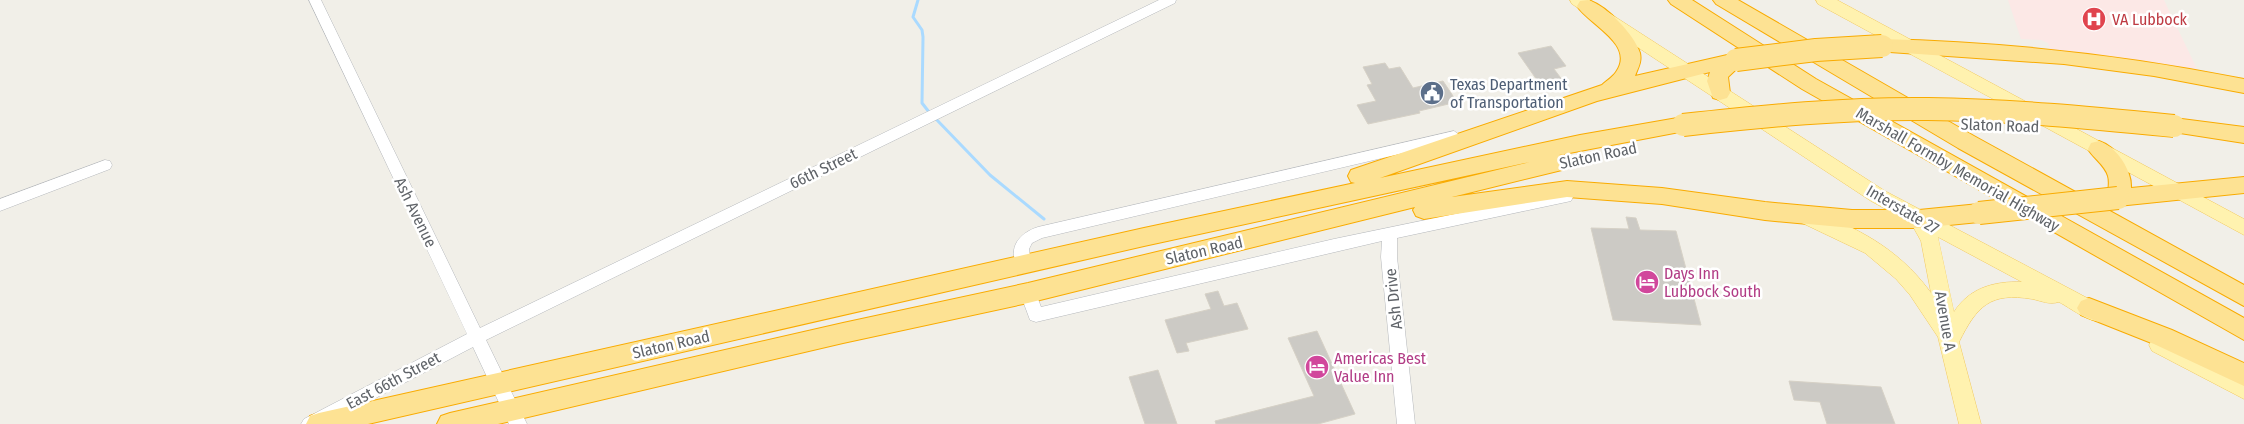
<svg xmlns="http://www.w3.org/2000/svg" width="2244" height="424" font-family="'Fira Sans Condensed',sans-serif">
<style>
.medical{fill:#fce8e6}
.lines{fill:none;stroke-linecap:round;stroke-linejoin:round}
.stream{stroke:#aadaff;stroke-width:3}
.building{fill:#cccac5;stroke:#d6d1c6}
.minor-casing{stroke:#b5b8bc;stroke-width:1}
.major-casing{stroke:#f2c960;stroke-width:1}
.highway-casing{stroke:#f9ab00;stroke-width:2}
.minor{fill:#fff;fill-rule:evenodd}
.major{fill:#fff2af;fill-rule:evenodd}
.highway{fill:#fde293;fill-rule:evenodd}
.highway-bridge-casing{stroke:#f9ab00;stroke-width:24;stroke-linecap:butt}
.highway-bridge{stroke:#fde293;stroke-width:22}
.labels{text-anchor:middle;stroke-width:5;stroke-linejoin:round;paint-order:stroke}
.health-label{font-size:16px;fill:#be3a42;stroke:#fff;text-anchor:start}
.service-label{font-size:16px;fill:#4e5e75;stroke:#fff;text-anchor:start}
.street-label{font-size:16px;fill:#5f6368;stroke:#fff}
.hotel-label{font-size:16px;fill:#b23c85;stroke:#fff;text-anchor:start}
</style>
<rect width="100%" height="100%" fill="#f1efe8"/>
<path class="medical" d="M2008,0h156l33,69 -146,-18 -3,-8 -7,-3 -20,-1z"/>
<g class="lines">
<g class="stream">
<path d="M918,0l-5,17 9,13 1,7 -1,66 7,9"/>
<path d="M935,118l55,57 54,44"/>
</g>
</g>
<g class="building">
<path d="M1551,46l15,20 -12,3 12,16 -15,3 -5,-7 -7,2 -21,-30z"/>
<path d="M1385,63l4,6 11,-2 13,21 30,-7 14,21 -38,9 1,2 -52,11 -11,-19 19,-4 -9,-16 5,-1 -9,-17z"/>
<path d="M1626,217l10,1 4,12 36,1 25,94 -88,-5 -22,-92 38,1z"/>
<path d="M1218,291l6,15 13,-3 11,26 -62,14 3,8 -12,2 -12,-33 46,-11 -6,-15z"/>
<path d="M1317,331l38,83 -37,10h-102l-1,-3 99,-25 -26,-58z"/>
<path d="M1158,370l19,54h-32l-16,-47z"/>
<path d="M1789,381l92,6 14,37h-68l-7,-22 -26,-2z"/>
</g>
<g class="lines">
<g class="minor-casing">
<g id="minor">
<path d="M309,0h12l159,328 679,-328h17l-1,3 -689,337 41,84h-18l-36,-77 -147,77h-25l3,-5 163,-85z"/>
<path d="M1454,131l7,5 -2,4 -417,98 -10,5 -3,6 2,14 -3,4 -5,2 -5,-2c-11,-19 1,-34 20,-40z"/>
<path d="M105,160l5,1 2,4 -2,4 -110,42v-12z"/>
<path d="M1566,191l5,2 2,4 -2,4 -174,37v19l18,167h-18l-16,-167 1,-16 -346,81 -6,-2 -10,-27 2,-5 6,-1 6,1 7,19 293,-68z"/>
</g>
</g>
<g class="major-casing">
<g id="major">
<path d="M1570,0h19l296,191 223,118 3,6 -3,6c-15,5 -36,-12 -49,-19 -10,3 -17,-1 -27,-3 -42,-7 -55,7 -73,43l22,82h-22l-21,-87 -28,-42 -14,-16 -31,-26 -63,-30 -2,-5 2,-5c11,-3 20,2 30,6 40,16 74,39 99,74l-10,-52 -10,-18 -40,-22 -299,-197zM1938,237l84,45c-28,-1 -53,6 -68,30z"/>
<path d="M1816,0h21l407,219v16l-426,-231z"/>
<path d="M2159,336l85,44v19l-92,-48 -3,-6 3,-6z"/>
</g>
</g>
<g class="highway-casing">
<g id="highway">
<path d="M1588,0c18,5 47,35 52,53 2,9 -2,15 -5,23l101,-23 7,2 3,5 -18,17 2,16 -3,5 -7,2 -7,-2 -6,-17 3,-9 -113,29 -217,77 200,-43 103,-18 7,3 4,5 -4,5 -131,25 7,2 3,6 -3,6 -114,28 115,-16 95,7 103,14 87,8h67l60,-6 8,3 3,6 -3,6 -8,3 -60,6h-67l-87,-8 -103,-16 -95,-7 -143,22 -8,-3 -3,-6 2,-3 -387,96 -185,40 -345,81h-61l4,-8 9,-3 393,-90 185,-40 502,-121 -386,84 -776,178h-62l4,-8 9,-3 825,-185 211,-45 -4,-1 -3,-6 3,-6 251,-85c4,-4 11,-8 14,-13 20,-28 -28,-48 -39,-66l3,-5z"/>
<path d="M1668,0h24l124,79 428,239v22l-442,-251 -131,-85z"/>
<path d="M1713,0h25l236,136 270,149v21l-286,-158 -242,-144z"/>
<path d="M1882,39c122,3 242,16 362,40v14l-90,-17 -90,-12 -189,-13 -3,-5 3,-5z"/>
<path d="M2174,118l70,9v16l-77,-12 -4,-5 4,-5z"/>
<path d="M2099,141c18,6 33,29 32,47l113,-11v16l-126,13 -8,-2c-5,-9 1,-18 -2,-28 -3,-11 -15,-18 -20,-27l3,-6z"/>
<path d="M2089,298l83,32 72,33v23l-90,-42 -73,-29 -4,-7 4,-7z"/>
</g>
</g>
<use href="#minor" class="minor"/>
<use href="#major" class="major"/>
<use href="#highway" class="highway"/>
<g class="highway-bridge-casing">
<g id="highway-bridge">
<path d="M1736,60l80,-10 66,-4"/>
<path d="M1683,125c81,-9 163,-17 245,-16 83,1 164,9 246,17"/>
<path d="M1979,213l139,-15"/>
</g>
</g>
<use href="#highway-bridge" class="highway-bridge"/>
</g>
<defs>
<g id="hospital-disc" transform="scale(1.25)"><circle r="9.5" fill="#e0444e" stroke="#fff"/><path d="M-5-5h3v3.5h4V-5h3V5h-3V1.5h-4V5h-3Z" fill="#fff"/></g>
<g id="civic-disc" transform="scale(1.25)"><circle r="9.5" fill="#5c6f8a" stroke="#fff"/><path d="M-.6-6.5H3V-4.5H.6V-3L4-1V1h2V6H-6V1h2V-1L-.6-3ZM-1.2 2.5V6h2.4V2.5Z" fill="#fff"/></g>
<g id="hotel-disc" transform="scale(1.25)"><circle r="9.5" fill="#d1479c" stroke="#fff"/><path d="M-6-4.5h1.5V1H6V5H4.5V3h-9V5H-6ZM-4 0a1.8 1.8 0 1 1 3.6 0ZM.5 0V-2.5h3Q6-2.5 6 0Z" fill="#fff"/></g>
</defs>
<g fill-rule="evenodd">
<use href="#hospital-disc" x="2094" y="19"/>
<use href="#civic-disc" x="1432" y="93"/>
<use href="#hotel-disc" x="1647" y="282"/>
<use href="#hotel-disc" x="1317" y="367"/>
</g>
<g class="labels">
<g class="health-label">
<text x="2112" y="25">VA Lubbock</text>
</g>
<g class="service-label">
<text x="1450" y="90">Texas Department<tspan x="1450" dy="18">of Transportation</tspan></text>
</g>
<g class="street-label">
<text transform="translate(2000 125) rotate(2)" y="6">Slaton Road</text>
<text transform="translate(1598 155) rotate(-12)" y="6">Slaton Road</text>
<text transform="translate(823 168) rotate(-26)" y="6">66th Street</text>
<text transform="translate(1958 169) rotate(30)" y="6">Marshall Formby Memorial Highway</text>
<text transform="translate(1903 209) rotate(30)" y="6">Interstate 27</text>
<text transform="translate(416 212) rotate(64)" y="6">Ash Avenue</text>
<text transform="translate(1204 250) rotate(-13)" y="6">Slaton Road</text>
<text transform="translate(1393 299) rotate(-96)" y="6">Ash Drive</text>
<text transform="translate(1946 321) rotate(80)" y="6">Avenue A</text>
<text transform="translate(671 344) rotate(-13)" y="6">Slaton Road</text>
<text transform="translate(393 380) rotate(-28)" y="6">East 66th Street</text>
</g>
<g class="hotel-label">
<text x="1664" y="279">Days Inn<tspan x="1664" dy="18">Lubbock South</tspan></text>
<text x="1334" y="364">Americas Best<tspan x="1334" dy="18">Value Inn</tspan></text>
</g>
</g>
</svg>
